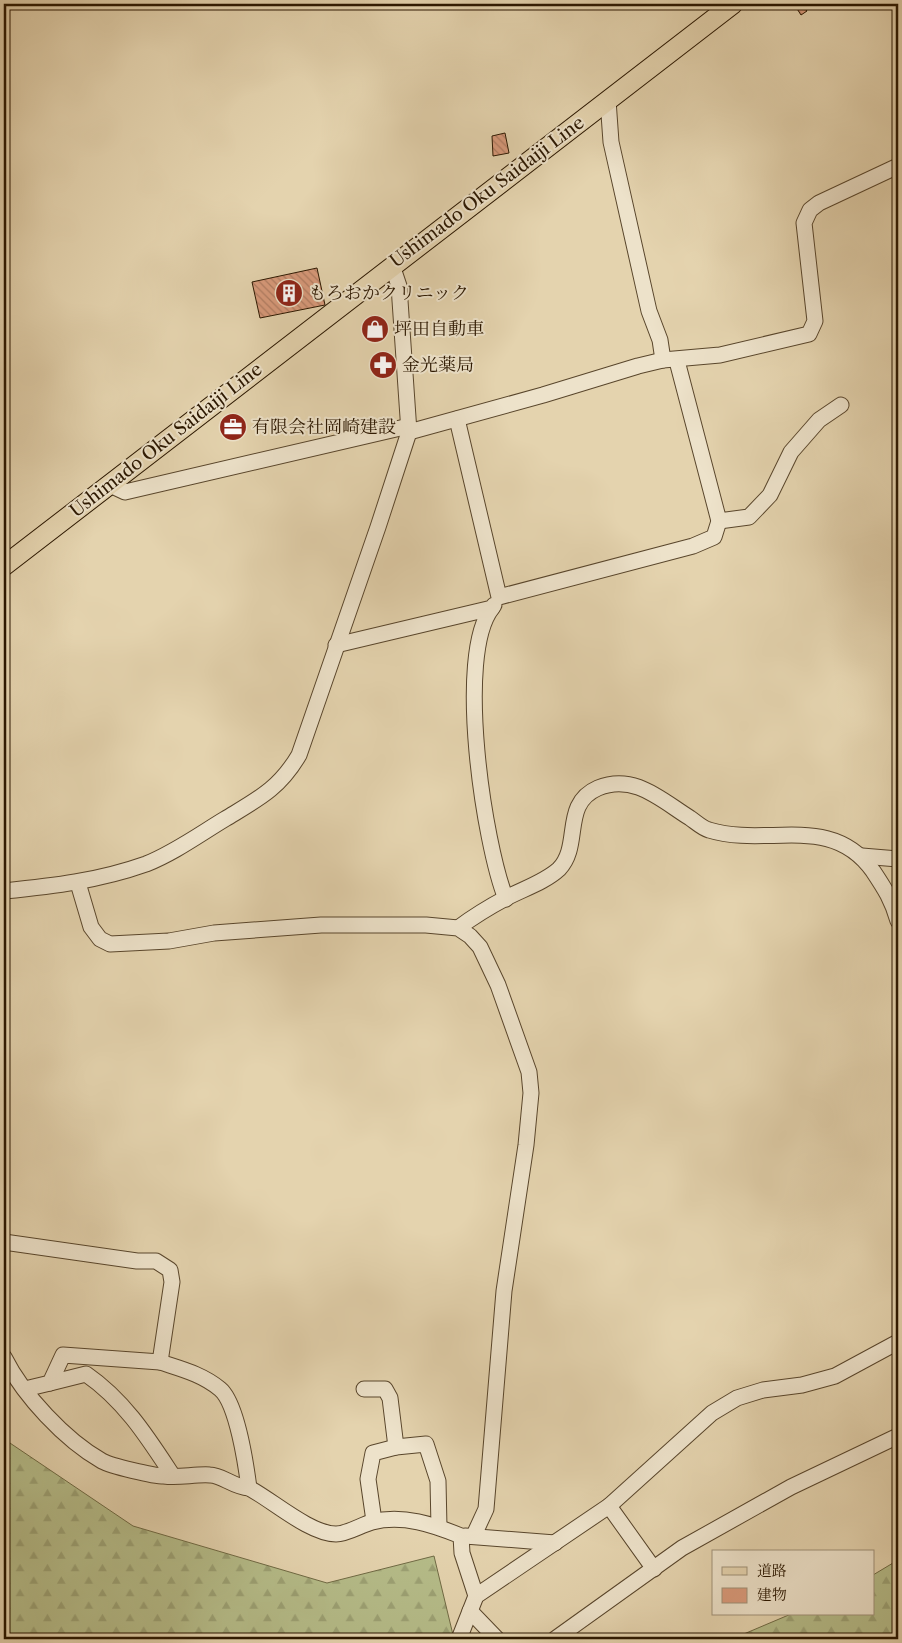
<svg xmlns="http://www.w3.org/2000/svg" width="902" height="1643" font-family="'Libre Caslon Text','Noto Serif JP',serif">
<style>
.forest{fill:url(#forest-firs);stroke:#706a44}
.building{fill:url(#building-back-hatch);stroke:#2b1700}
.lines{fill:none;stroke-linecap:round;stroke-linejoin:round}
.minor-casing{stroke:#59462c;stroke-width:17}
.major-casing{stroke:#2b1700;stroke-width:21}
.minor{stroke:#ede2ca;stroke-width:15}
.major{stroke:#e4d3ae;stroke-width:19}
.labels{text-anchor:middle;stroke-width:4;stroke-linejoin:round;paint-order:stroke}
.street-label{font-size:18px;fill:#2b1700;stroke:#ede2ca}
.poi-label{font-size:18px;fill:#2b1700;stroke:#ede2ca;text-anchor:start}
</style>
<defs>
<pattern id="forest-firs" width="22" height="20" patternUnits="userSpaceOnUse" patternTransform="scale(1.25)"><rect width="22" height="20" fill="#b5bc89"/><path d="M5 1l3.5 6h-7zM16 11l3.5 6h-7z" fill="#9ca174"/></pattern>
<pattern id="building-back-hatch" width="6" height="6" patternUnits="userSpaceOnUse" patternTransform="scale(1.25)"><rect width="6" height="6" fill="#da9b7c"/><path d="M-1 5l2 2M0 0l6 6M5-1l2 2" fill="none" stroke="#b17d63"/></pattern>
</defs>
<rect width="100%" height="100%" fill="#e4d3ae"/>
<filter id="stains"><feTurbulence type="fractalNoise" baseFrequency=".004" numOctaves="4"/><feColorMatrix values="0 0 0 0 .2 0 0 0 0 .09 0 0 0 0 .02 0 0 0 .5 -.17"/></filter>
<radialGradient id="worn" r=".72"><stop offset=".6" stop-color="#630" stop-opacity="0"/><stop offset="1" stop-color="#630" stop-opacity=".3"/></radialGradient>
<g class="forest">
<path d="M4,1439l129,87 194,57 107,-27 20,83h-440l-10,-6z"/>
<path d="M898,1560v79h-166l59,-25h82v-39z"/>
</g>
<g class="building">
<path d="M794,4h8l5,7 -6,4z"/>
<path d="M505,133l4,20 -16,3 -1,-20z"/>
<path d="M317,268l8,37 -65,13 -8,-36z"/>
</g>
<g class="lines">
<g class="minor-casing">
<g id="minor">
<path d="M608,100l3,42 38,169 11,29 3,20"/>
<path d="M392,265l7,21 10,146 134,-37 95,-29 25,-6 57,-5 89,-21 6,-13 -11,-98 6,-13 9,-7 79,-37"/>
<path d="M677,361l42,160 30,-4 21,-22 21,-43 28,-32 22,-15"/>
<path d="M457,419l42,178 194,-51 21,-9 5,-16"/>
<path d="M108,484l17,8 284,-66"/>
<path d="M492,608c-37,47 -8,236 14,291"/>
<path d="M336,645l156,-37 2,-3"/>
<path d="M862,856l36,3"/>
<path d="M78,883l13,44 9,12 10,5 59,-3 45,-8 107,-8h105l32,3 12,8 10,11 18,38 31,87 2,21 -5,52 -22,146 -18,218 -12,26"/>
<path d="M4,891c49,-5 94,-10 142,-27 28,-11 54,-30 79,-45 33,-20 54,-30 74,-64l79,-228 31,-95"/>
<path d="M458,928c15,-11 31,-21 48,-30 17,-9 39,-16 53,-29 23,-24 2,-65 39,-81 36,-15 63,12 92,30 6,4 12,10 19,12 58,18 122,-18 164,41 12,18 19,29 25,50"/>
<path d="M4,1242l133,19h19l14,9 2,12 -12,80 -97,-7 -13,28 -25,6"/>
<path d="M4,1357c19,38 61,83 98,104 9,5 51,15 62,15 15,2 31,-2 46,-1 12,0 23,12 39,13 23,12 61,46 87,46 11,0 25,-9 36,-12 31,-8 62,3 89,14l1,17 14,43"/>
<path d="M160,1362c21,7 42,12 60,27 17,14 26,76 29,99"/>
<path d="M50,1383l36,-9c39,27 62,64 87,102"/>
<path d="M364,1389h21l5,9 6,49"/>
<path d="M609,1506l45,63"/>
<path d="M374,1521l-6,-42 5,-26 23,-6 30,-3 12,37 1,46"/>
<path d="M465,1536l90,7"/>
<path d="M470,1611l27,28"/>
<path d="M459,1639l17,-43 133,-90 103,-93 25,-15 26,-8 39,-5 33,-9 63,-34"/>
<path d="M555,1639l127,-91 109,-61 107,-51"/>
</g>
</g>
<g class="major-casing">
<path id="major" d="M4,566l729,-562"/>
</g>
<use href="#minor" class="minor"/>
<use href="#major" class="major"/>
</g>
<defs>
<g id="building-disc" transform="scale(1.4375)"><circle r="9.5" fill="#8f2418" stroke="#ede2ca"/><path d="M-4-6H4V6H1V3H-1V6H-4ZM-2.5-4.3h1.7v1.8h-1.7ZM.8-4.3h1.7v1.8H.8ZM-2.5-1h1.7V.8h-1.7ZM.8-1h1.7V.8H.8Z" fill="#fff"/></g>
<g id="shop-disc" transform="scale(1.4375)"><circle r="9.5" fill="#8f2418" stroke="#ede2ca"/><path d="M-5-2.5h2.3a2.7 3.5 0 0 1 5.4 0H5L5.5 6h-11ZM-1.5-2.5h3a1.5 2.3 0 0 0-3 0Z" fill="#fff"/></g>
<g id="pharmacy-disc" transform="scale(1.4375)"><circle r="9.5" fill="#8f2418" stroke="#ede2ca"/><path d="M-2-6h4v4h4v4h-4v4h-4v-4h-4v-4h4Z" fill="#fff"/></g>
<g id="office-disc" transform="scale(1.4375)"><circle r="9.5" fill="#8f2418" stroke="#ede2ca"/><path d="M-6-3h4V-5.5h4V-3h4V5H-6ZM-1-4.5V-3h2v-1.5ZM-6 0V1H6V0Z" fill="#fff"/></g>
</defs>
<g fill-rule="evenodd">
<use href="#building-disc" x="289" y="293"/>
<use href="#shop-disc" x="375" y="329"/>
<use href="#pharmacy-disc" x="383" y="365"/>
<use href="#office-disc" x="233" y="427"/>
</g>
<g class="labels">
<g class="street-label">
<text transform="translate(487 192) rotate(-37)" y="6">Ushimado Oku Saidaiji Line</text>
<text transform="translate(166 440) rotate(-38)" y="6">Ushimado Oku Saidaiji Line</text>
</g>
<g class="poi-label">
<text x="308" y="299">もろおかクリニック</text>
<text x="394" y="335">坪田自動車</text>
<text x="402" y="371">金光薬局</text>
<text x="252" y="433">有限会社岡崎建設</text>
</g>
</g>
<rect width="902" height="1643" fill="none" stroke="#e4d3ae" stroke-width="20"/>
<rect x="5" y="5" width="892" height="1633" fill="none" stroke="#2b1700" stroke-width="2.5"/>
<rect x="10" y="10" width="882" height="1623" fill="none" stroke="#2b1700"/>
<rect x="712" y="1550" width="162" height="65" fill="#ede2ca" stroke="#9f9179"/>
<rect x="722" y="1567" width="25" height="8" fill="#e4d3ae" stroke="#9f9179"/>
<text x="757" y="1576" font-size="15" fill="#2b1700">道路</text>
<rect x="722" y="1588" width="25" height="15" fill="#da9b7c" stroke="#9f9179"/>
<text x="757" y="1600" font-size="15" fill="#2b1700">建物</text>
<rect width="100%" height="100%" filter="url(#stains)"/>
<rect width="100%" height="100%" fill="url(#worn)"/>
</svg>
